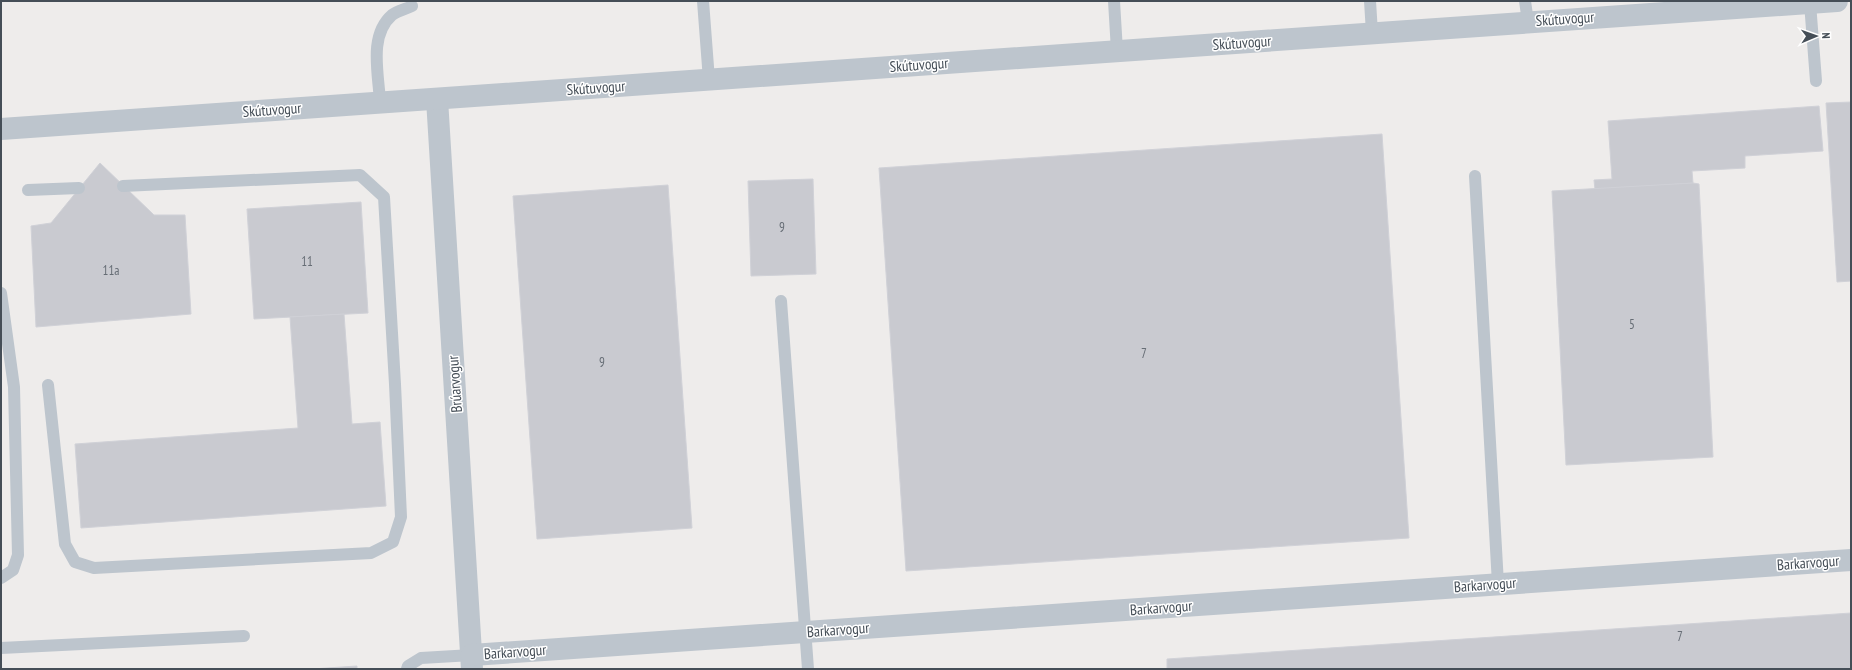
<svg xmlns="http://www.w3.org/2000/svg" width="1852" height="670" font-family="'PT Sans Narrow',sans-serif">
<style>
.building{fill:#c9cad0;stroke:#d0d1d7}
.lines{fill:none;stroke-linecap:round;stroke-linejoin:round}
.lane{stroke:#bdc5cd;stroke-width:12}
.street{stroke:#bdc5cd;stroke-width:22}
.labels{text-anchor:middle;stroke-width:3;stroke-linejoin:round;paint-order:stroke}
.number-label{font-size:13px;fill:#666d75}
.street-label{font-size:15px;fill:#454e57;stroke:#fff}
</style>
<rect width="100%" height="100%" fill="#eeeceb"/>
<g class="building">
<path d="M1851,102v179l-14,1 -11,-179z"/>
<path d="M1819,106l4,45 -78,5v12l-53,3 1,12 -98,7 -1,-10 18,-1 -4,-58z"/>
<path d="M1382,134l27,404 -503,33 -27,-403z"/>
<path d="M100,163l54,52h31l6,99 -155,13 -5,-101 20,-3z"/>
<path d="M813,179l3,95 -65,2 -3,-95z"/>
<path d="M1693,183l6,1 14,273 -147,8 -14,-274z"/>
<path d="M668,185l24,343 -155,11 -24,-343z"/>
<path d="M361,202l7,111 -114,6 -7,-110z"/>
<path d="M344,314l8,110 28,-2 6,84 -305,22 -6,-84 223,-16 -8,-111z"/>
<path d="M1851,613v56h-684v-10z"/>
<path d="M357,666v3h-45z"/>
</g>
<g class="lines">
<g class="lane">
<path d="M703,1l6,79"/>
<path d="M1114,1l3,50"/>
<path d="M1370,1l2,32"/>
<path d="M1525,1l3,21"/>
<path d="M1810,3l6,78"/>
<path d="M380,103c-1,-28 -12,-67 12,-88 5,-4 14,-6 20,-9"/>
<path d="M1475,176l23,408"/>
<path d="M28,190l51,-2"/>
<path d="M1,293l13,94 4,168 -5,15 -12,8"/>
<path d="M781,301l27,368"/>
<path d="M48,385l17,159 10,18 19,6 277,-15 22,-11 8,-25 -6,-133 -11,-187 -24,-22 -237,11"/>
<path d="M1,648l243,-12"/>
<path d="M407,669l1,-3 13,-8 51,-3"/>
</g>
<g class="street">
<path d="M437,99l35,570"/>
<path d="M1,129l1836,-128"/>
<path d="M472,655l1379,-95"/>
</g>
</g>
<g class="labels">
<g class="number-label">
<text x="782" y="232">9</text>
<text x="307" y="266">11</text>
<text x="111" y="275">11a</text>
<text x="1632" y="329">5</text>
<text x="1144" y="358">7</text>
<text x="602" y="367">9</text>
<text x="1680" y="641">7</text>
</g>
<g class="street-label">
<text transform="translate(1565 19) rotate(-4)" y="5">Skútuvogur</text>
<text transform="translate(1242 43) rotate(-4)" y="5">Skútuvogur</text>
<text transform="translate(919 65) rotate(-4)" y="5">Skútuvogur</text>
<text transform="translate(596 88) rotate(-4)" y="5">Skútuvogur</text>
<text transform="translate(272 110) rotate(-4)" y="5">Skútuvogur</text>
<text transform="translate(455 384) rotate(-94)" y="5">Brúarvogur</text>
<text transform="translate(1808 563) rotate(-4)" y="5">Barkarvogur</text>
<text transform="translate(1485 585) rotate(-4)" y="5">Barkarvogur</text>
<text transform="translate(1161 608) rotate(-4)" y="5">Barkarvogur</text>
<text transform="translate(838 630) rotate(-4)" y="5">Barkarvogur</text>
<text transform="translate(515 652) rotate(-4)" y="5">Barkarvogur</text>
</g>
</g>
<rect width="1852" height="670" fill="none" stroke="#454e57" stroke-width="4"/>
<g transform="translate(1816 36) rotate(88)" stroke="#ffffff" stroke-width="3" paint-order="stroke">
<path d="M0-3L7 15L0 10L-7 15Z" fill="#454e57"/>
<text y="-6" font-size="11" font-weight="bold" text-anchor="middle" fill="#454e57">N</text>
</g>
</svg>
